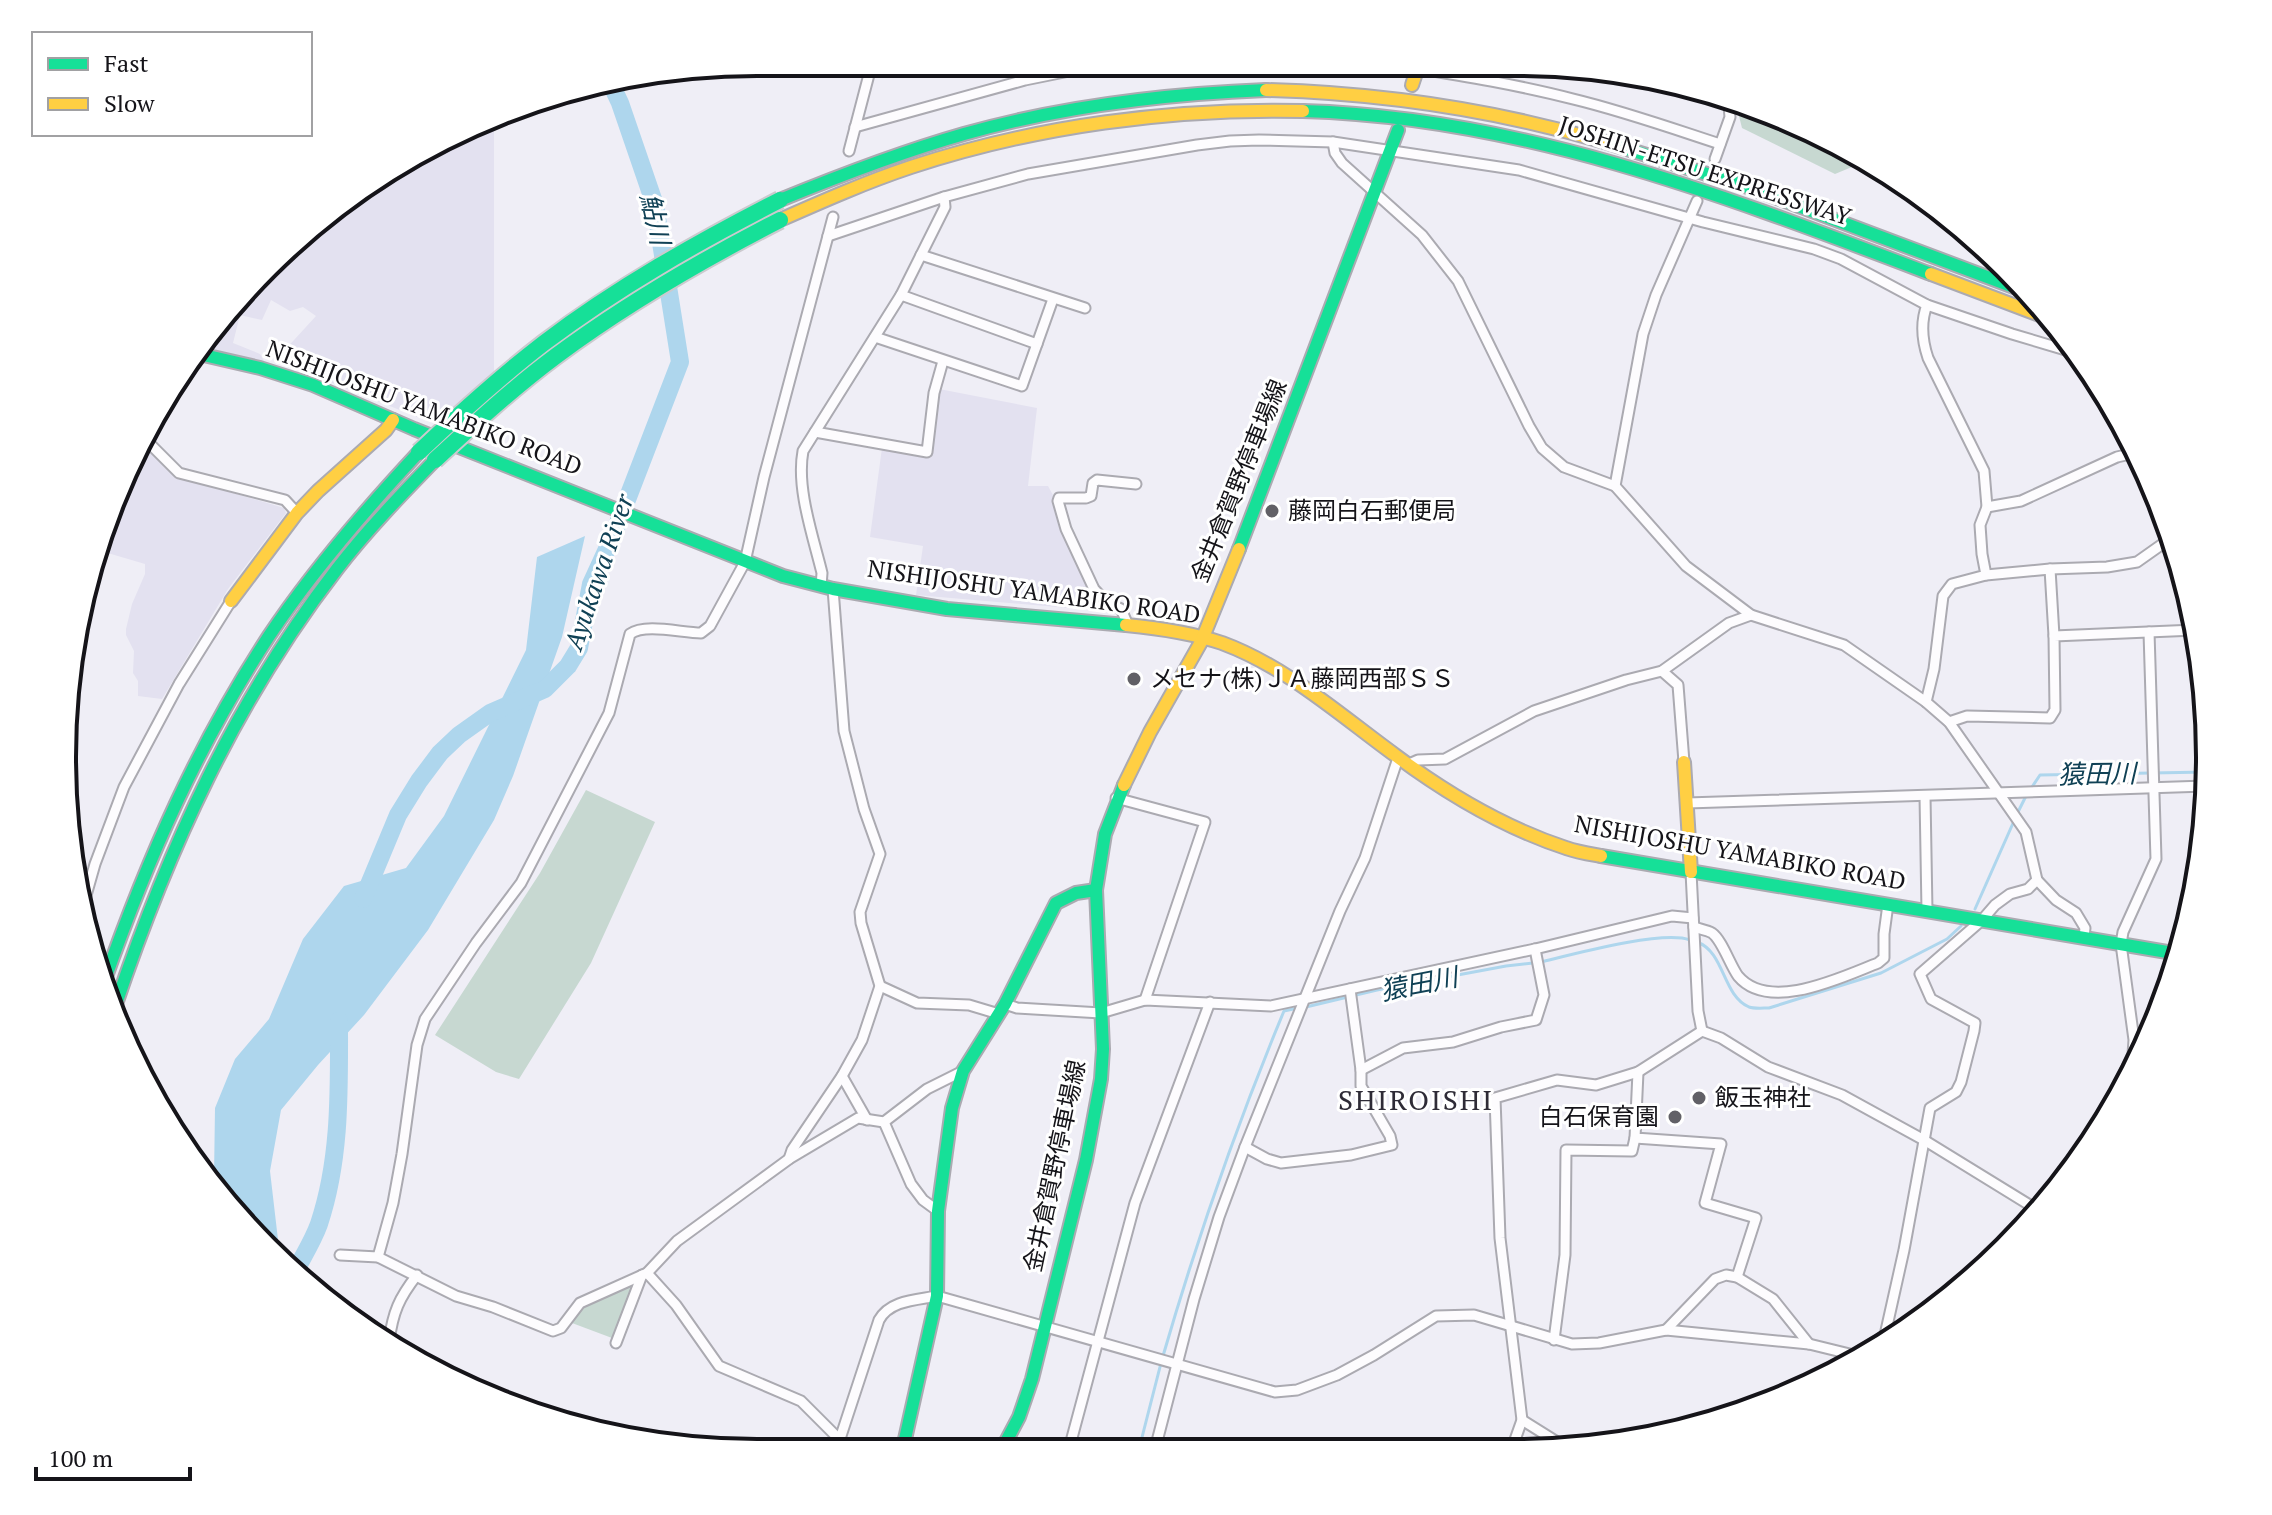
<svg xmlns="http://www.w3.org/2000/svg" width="2272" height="1515" font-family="'PT Serif','Noto Sans JP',serif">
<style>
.built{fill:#e3e1f0}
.green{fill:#c7d8d1}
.water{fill:#aed6ed}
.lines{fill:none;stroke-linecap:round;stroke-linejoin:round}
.stream{stroke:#aed6ed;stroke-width:3}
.river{stroke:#aed6ed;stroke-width:18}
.street-casing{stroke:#abaab1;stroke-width:13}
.fast-casing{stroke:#abaab1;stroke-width:16}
.slow-casing{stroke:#abaab1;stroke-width:16}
.street{stroke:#fdfcfe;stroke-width:9}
.fast{stroke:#16e098;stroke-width:12}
.slow{stroke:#ffcf43;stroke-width:12}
.fast-bridge-casing{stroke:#cbcace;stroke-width:20;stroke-linecap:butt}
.fast-bridge{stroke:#16e098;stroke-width:16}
.poi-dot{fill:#616066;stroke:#fff;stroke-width:3}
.labels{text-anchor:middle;stroke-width:6;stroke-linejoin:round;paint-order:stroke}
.street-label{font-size:24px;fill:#151419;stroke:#fff}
.poi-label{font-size:24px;fill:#151419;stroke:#fff;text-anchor:start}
.water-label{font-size:26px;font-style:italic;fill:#104155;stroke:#fff}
.quarter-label{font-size:28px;letter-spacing:2px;fill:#2e2b36;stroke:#fff}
.rim{fill:none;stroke:#151419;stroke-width:4}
</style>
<rect width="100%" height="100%" fill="#efeef6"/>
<g class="built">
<path d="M494,119v254l-57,52 -137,-55 -17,-18 33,-36 -13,-9 -13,4 -19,-11 -9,20 -22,-5 -7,28 27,11 4,7 -65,-15 7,-12 165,-155z"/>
<path d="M939,389l98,19 -9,78h20l6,11 7,34 30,65 -10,13 -165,-14 7,-49 -53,-9 12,-89 48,8z"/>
<path d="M142,444l31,31 111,33 2,5 -58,76 -66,110 -24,-3v-15l-5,-8 1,-22 -8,-16v-6l6,-25 13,-30v-10l-44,-13 14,-59z"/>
</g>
<g class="green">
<path d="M1737,108l85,26 42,28 -29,12 -93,-46z"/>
<path d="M586,790l69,32 -64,141 -72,116 -23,-7 -61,-37 105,-162z"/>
<path d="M633,1282l1,2 -22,54 -40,-15 13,-18z"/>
</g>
<path class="water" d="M585,536l-23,101 -49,139 -19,44 -66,110 -64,85 -46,50 -37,45 -11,61 10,86 -66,-80 1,-69 20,-49 34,-40 34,-80 41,-53 62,-18 38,-52 82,-166 11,-93z"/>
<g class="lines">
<g class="stream">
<path d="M2030,790l10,-15 167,-3"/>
<path d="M2017,814l9,-18"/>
<path d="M1975,909l39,-88"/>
<path d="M1697,942c28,10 25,53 52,65 5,2 14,1 20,1l112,-35 66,-34 14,-13"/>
<path d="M1541,962c33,-8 121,-32 149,-22"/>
<path d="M1306,1007l71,-17 129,-24 27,-3"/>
<path d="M1163,1356c34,-117 74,-232 121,-345l14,-3"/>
<path d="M1139,1449l22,-86"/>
</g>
<g class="river">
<path d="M363,899l35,-84 21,-34 21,-28 19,-18 31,-22 55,-24 23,-23 11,-18 12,-64 22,-48 67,-174 -25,-157 -35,-102 -8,-17"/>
<path d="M294,1274c8,-16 19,-33 25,-50 22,-66 20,-135 20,-203"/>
</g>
<g class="street-casing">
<g id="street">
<path d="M1409,67c55,9 110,18 164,32 50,12 98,29 147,45"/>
<path d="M855,127l170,-47 79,-16"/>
<path d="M1333,142l2,11 7,10 80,72 36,46 71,145 13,22 22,19 51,19 71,80 65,49 93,30 82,57 23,20 77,110 11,48 19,20 20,13 9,15 -1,9"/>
<path d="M849,151l23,-88"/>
<path d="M1715,159l15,-42 -1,-11"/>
<path d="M828,236l116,-39 84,-23 169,-29 33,-4 29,-1 74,2 186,28 184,52 111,27 27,10 86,46 85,29 67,20"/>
<path d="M921,255l164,53"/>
<path d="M901,295l136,49"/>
<path d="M875,337l147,49 31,-87"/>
<path d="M815,432l112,20 7,-59 9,-32"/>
<path d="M145,439l34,34 106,27 12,13"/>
<path d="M1615,486l28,-152 13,-39 41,-94"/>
<path d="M1987,507l34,-6 96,-44 22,-5"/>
<path d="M2050,569l4,67"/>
<path d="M1986,575l64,-6 57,-2 30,-5 34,-24"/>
<path d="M821,586l1,-13c-9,-37 -26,-85 -19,-122l98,-156 44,-88 -1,-10"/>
<path d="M1128,625l-7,-16 -15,-7 -12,-13 -28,-60 -8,-28 1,-3h27l5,-2 2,-13 4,-3 39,4"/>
<path d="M1662,671l16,14 6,77"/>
<path d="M1926,702l8,-33 9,-73 9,-12 34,-9 -4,-21 -2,-29 7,-18 -3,-36 -56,-113c-6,-18 -8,-35 -1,-53"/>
<path d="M1949,722l18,-6 83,2 5,-8 -1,-74 141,-6"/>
<path d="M1409,764l9,-4 27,-1 89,-48 92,-31 36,-9 67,-48 22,-8"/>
<path d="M1925,796l2,115"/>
<path d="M1116,798l89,24 -60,178"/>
<path d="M1687,803l519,-17"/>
<path d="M1691,872l7,139 4,20"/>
<path d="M83,906l12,-42 29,-77 55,-103 52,-83"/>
<path d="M1694,927c5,2 13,3 18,6 10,7 18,32 26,43 31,37 104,1 140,-13l6,-5v-24l4,-30"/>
<path d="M880,986l37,17 52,2 30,9"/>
<path d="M1005,1004l12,4 84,5 44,-13 126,6 264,-57 137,-33 21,2"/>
<path d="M1702,1031l19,7 47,29 74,28 82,45 117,72"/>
<path d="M1361,1070l42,-22 50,-6 48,-15 35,-7 8,-25 -9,-46"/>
<path d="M1638,1072l-3,66 86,6 -16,59 51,15 -19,59"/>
<path d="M842,1076l25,44"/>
<path d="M884,1122l27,62 12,16 15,11"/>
<path d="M2097,1133l36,-79 1,-14 -13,-96 2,-12 33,-73 -7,-227"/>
<path d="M1245,1147l22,12 14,4 70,-8 41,-10 -2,-9 -29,-50v-16l-11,-81"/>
<path d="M789,1159l3,-9 50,-74 20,-36 18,-54 -19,-63 -1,-11 20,-58 -16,-45 -20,-78 -11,-142"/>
<path d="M340,1255l38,2 78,39 37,11 60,24 8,-3 19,-25 67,-30 30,-32 112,-82 69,-41 26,4 43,-33 36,-18"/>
<path d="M378,1257l15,-54 9,-49 15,-109 8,-26 51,-76 45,-60 88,-170 21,-79c15,-11 52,-1 71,-1l9,-7 35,-64 19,-85 69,-260"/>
<path d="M647,1273l29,32 43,61 82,35 39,39"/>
<path d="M1666,1330l49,-51 11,-4 11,2 36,22 36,45"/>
<path d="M1554,1340l11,-85 1,-105 66,1 3,-13"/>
<path d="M389,1341c4,-29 10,-43 28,-66"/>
<path d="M616,1343l26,-68"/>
<path d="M1883,1344l21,-94 26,-142 26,-16 5,-10 13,-51 1,-8 -44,-24 -11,-25 62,-54 13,-15 15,-11 18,-5 9,-9"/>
<path d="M1522,1420l48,30"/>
<path d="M837,1448l42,-128c11,-20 38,-20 58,-24l338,96 22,-2 40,-15 37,-20 62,-39 38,-1 98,29 27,-1 67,-13 143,14 53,13"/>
<path d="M1069,1449l66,-246 75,-201"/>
<path d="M1155,1449l39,-150 25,-82 26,-70 95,-236 25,-53 33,-100"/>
<path d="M1511,1451l11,-31 -22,-182 -5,-140 62,-18 39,5 42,-13 64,-41"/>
</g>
</g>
<g class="fast-casing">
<g id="fast">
<path d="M1303,111c220,6 425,86 628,163"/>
<path d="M1605,142l143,45 279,105"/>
<path d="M780,200c61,-25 121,-48 184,-66 99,-28 200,-40 302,-44"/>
<path d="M195,353l65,15 53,17 101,44 369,147 50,13 114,20 179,16"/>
<path d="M1239,549l159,-419"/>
<path d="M1601,856l578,98"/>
<path d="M104,982c44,-124 93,-236 165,-346 44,-66 96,-126 150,-184"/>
<path d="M115,1007c53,-157 120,-306 222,-438 30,-39 64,-74 98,-109"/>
<path d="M903,1448l34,-152 1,-85 14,-103 11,-37 42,-67 51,-101 20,-10 20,-3"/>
<path d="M1002,1449l17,-32 13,-38 54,-219 15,-81 2,-30 -7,-159 9,-56 19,-49"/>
</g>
</g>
<g class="slow-casing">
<g id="slow">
<path d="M1412,85l6,-18"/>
<path d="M1266,90c116,3 228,20 339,52"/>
<path d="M780,220c43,-19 86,-38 131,-53 125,-41 260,-59 392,-56"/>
<path d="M1931,274l122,46"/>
<path d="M231,601l66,-88 21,-22 68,-61 7,-10"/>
<path d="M1126,625c31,3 66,8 96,18 65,24 118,72 173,112 51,38 110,73 171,93 11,4 24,6 35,8"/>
<path d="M1684,762l7,110"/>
<path d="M1124,785l26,-53 51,-90 38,-93"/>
</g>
</g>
<use href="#street" class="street"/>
<use href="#fast" class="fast"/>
<use href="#slow" class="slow"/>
<g class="fast-bridge-casing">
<g id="fast-bridge">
<path d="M419,452c40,-38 81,-75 125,-109 74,-56 154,-101 236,-143"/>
<path d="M435,460c39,-36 78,-72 121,-104 70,-52 146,-96 224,-136"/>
</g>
</g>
<use href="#fast-bridge" class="fast-bridge"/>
</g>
<g class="poi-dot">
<circle cx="1272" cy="511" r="8"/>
<circle cx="1134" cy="679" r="8"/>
<circle cx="1699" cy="1098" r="8"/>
<circle cx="1675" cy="1117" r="8"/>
</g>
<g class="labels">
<g class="street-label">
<text transform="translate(1705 171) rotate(18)" y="8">JOSHIN-ETSU EXPRESSWAY</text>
<text transform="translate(424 408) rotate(21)" y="8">NISHIJOSHU YAMABIKO ROAD</text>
<text transform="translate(1239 481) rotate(-68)" y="8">金井倉賀野停車場線</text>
<text transform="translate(1034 592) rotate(8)" y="8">NISHIJOSHU YAMABIKO ROAD</text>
<text transform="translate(1740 853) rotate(10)" y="8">NISHIJOSHU YAMABIKO ROAD</text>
<text transform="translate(1055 1166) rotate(-78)" y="8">金井倉賀野停車場線</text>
</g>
<g class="poi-label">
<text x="1288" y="519">藤岡白石郵便局</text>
<text x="1150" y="687">メセナ(株)ＪＡ藤岡西部ＳＳ</text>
<text x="1715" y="1106">飯玉神社</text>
<text x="1659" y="1125" text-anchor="end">白石保育園</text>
</g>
<g class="water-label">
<text transform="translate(655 219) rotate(77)" y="9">鮎川</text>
<text transform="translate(599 572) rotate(-71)" y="9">Ayukawa River</text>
<text transform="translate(2097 774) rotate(-1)" y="9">猿田川</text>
<text transform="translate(1419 984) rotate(-11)" y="9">猿田川</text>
</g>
<g class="quarter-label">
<text x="1416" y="1110">SHIROISHI</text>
</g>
</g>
<path d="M0 0H2272V1515H0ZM757 76H1515A681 681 0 0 1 2196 757V758A681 681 0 0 1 1515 1439H757A681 681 0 0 1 76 758V757A681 681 0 0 1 757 76Z" fill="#fff" fill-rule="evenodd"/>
<path class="rim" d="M757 76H1515A681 681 0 0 1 2196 757V758A681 681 0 0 1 1515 1439H757A681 681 0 0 1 76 758V757A681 681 0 0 1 757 76Z"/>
<rect x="32" y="32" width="280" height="104" fill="#ffffff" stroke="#a1a1a3" stroke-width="2"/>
<rect x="48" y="58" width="40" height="12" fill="#16e098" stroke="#a1a1a3" stroke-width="2"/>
<text x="104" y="72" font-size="24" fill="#151419">Fast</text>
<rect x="48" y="98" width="40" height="12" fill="#ffcf43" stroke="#a1a1a3" stroke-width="2"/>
<text x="104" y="112" font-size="24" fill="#151419">Slow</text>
<path d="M36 1467v12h154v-12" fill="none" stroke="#151419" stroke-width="4"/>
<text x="48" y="1467" font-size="24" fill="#151419" stroke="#ffffff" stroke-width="6" paint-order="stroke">100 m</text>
</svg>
